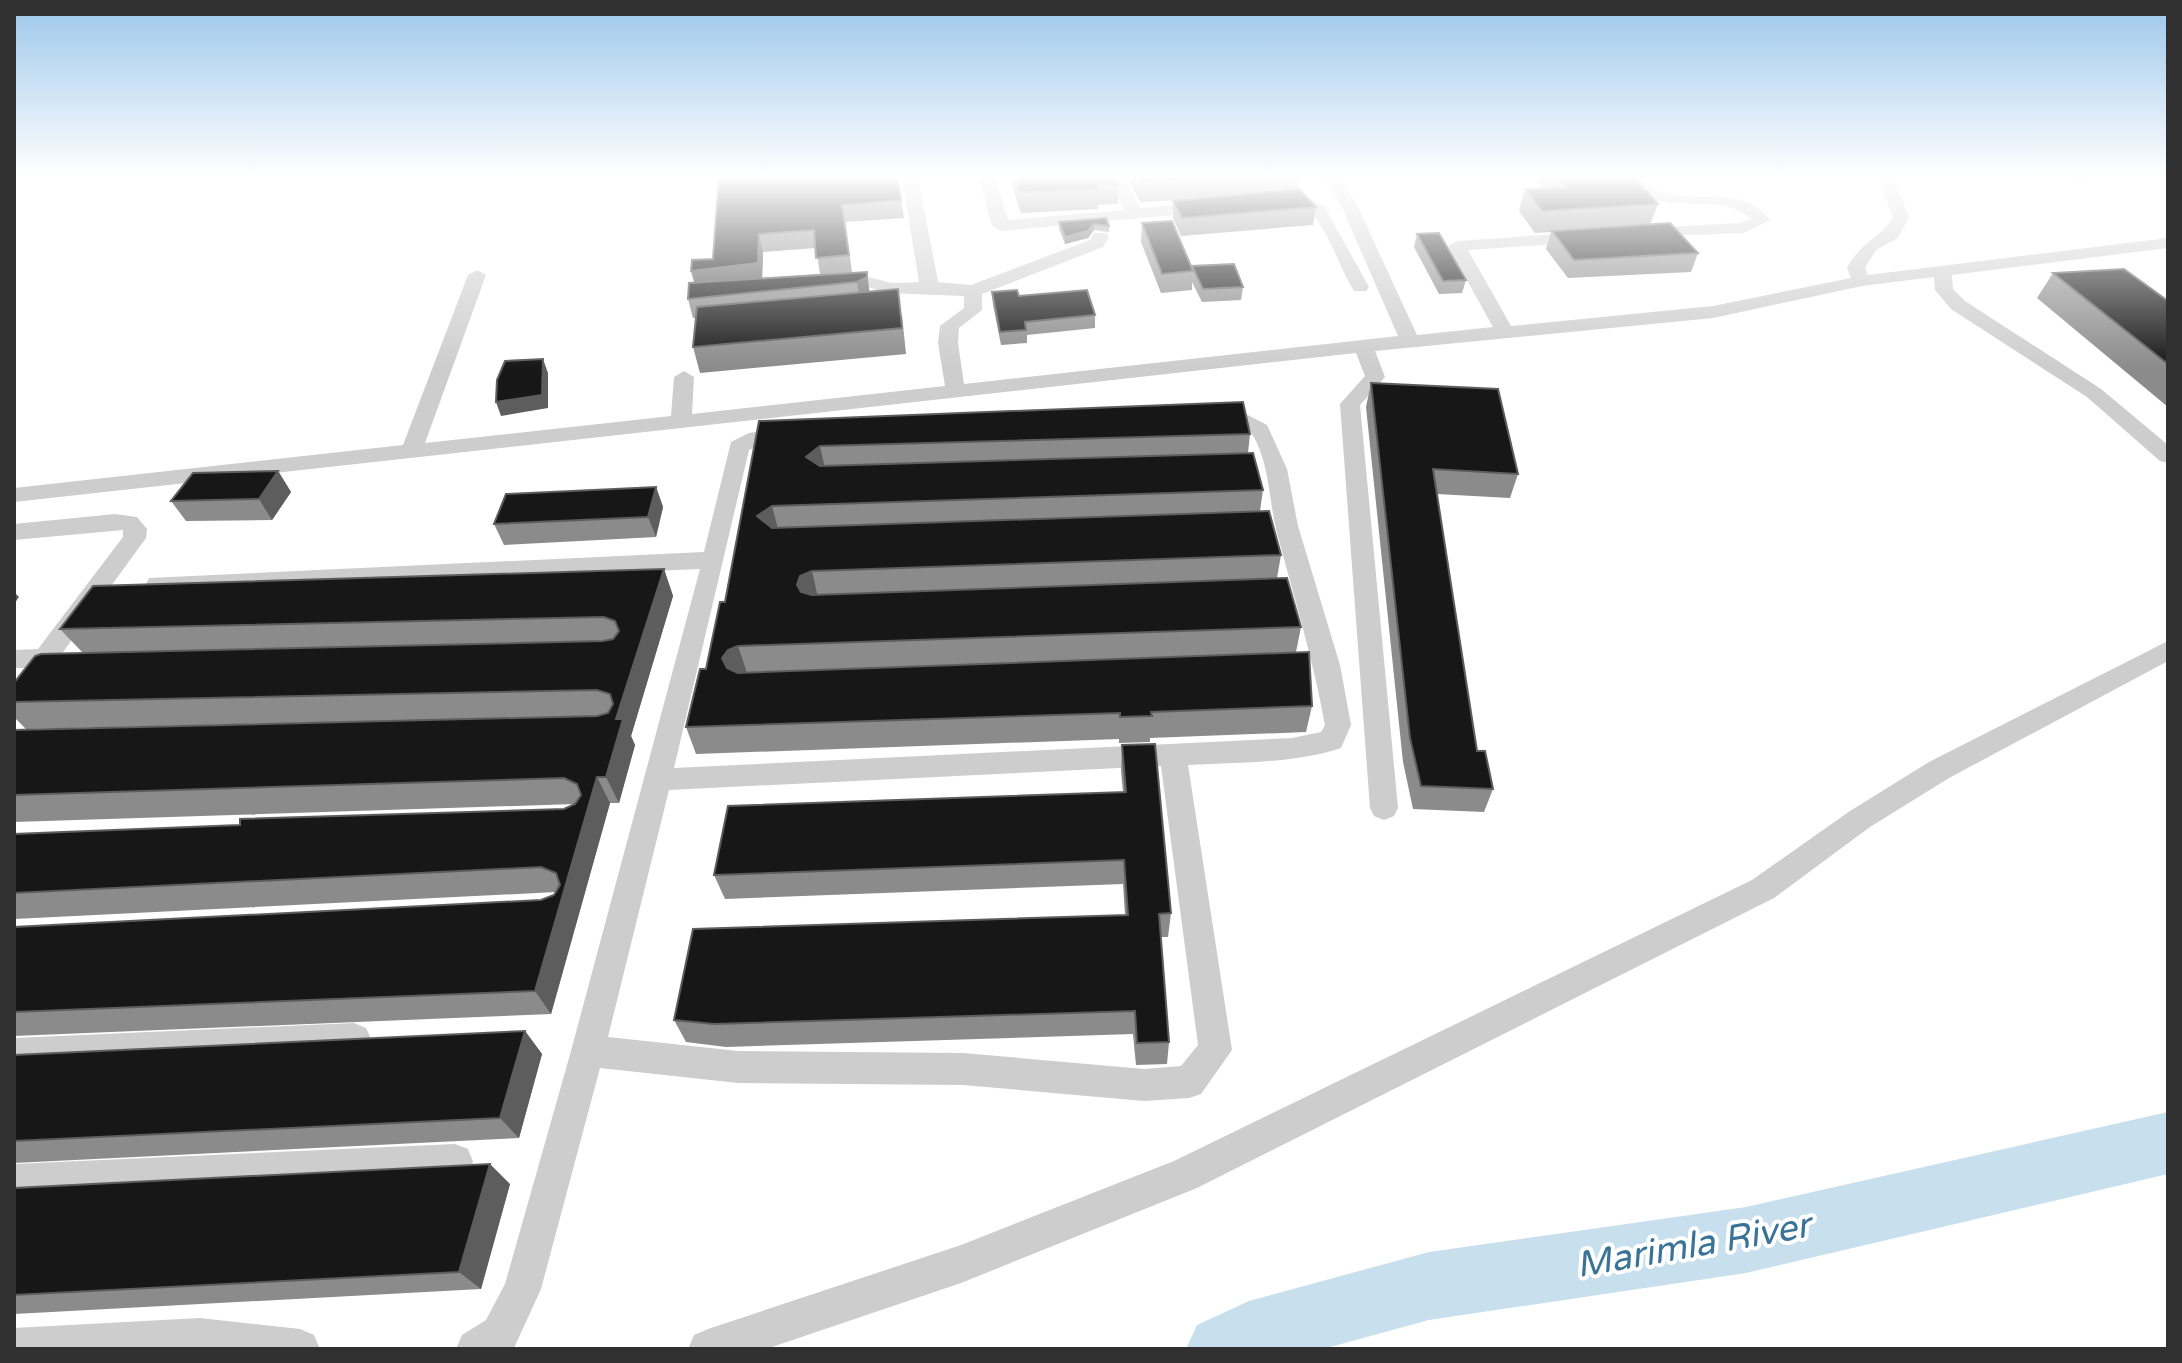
<svg xmlns="http://www.w3.org/2000/svg" width="2182" height="1363" font-family="'Varela Round',sans-serif">
<style>
.lines{fill:none;stroke-linecap:round;stroke-linejoin:round}
.river{fill:#c8e0ee;fill-rule:evenodd}
.minor{fill:#cdcdcd;fill-rule:evenodd}
.wall{fill:#8b8b8b;fill-rule:evenodd}
.shaded-wall{fill:#5d5d5d}
.building{fill:#171717;stroke:#5d5d5d;stroke-width:2}
.labels{text-anchor:middle;stroke-width:8;stroke-linejoin:round;paint-order:stroke}
.near-water-label{font-size:36px;font-style:italic;fill:#397397;stroke:#fff}
</style>
<rect width="100%" height="100%" fill="#fff"/>
<g class="lines">
<path class="river" d="M2168,1112v62l-422,99 -317,47 -106,29h-137l11,-24 52,-24 180,-49 317,-45z"/>
<g class="minor">
<path d="M902,177h16l20,105 33,3 119,-45 4,-7h12l3,4 -6,10 -121,47v16l-23,18 -1,15 6,41 434,-48 -57,-131 -18,-28h16l18,28 60,130 76,-8 -45,-81 9,-5 128,-9 9,5 -9,5 -117,8 43,76 202,-20 138,-28 -4,-10c14,-27 34,-30 46,-51l-16,-40h16l16,40 -11,21 -22,12 -11,18 3,7 300,-37v10l-216,27 1,14 12,12 136,88 67,56v18l-8,-2 -73,-64 -136,-88 -16,-19 -1,-13 -72,9 -149,32 -338,33 10,26 -25,28 38,403 -4,8 -10,4 -10,-4 -4,-8 -30,-404 25,-28 -9,-23 -1342,149v-14l389,-43 65,-170 9,-5 9,5 -61,168 246,-27 3,-39 10,-6 10,6 -2,37 253,-28 -7,-43 2,-17 24,-18v-12l-78,-3 -20,-7 -30,2 -9,-5c15,-15 43,-6 60,-1 10,2 22,0 32,0z"/>
<path d="M979,177h16l13,43 116,-10 -15,-33h16l15,31 66,-6 8,5 -8,5 -205,19 -9,-5z"/>
<path d="M1620,177c25,0 24,10 46,16 37,10 77,-8 104,27l-27,13 -105,4v-8l6,-1 96,-5 11,-4c-35,-32 -90,5 -131,-42z"/>
<path d="M1300,194l24,12 45,81 -3,4h-12c-14,-22 -26,-61 -43,-78 -11,-11 -25,-3 -34,-12z"/>
<path d="M1240,411l27,14 20,44 11,57 42,139 11,60 -10,23c-49,16 -102,14 -153,17l44,285 -31,44 -12,4 -45,3 -181,-16 -225,-2 -138,-15 -59,221 -27,59 -58,1 6,-14 24,-15 19,-36 66,-233 129,-482 -542,23 -9,-2 -3,-6 3,-6 555,-26 27,-110 18,-9 41,-6 11,6 -4,5 -35,6 -13,6 -75,318 618,-30 29,-6 4,-7c-12,-67 -32,-131 -49,-196 -7,-30 -7,-68 -24,-95 -13,-18 -37,-1 -49,-16l10,-6zM1161,766l37,279 -17,21 -37,3 -181,-16 -225,-2 -130,-14 61,-247z"/>
<path d="M115,514l22,3 10,12 -1,9 -123,169 -9,3v-29l10,-13h-10v-18l24,-1 85,-112v-7l-109,10v-16z"/>
<path d="M2168,641v20l-219,117 -79,49 -96,71 -577,290 -236,95 -195,66h-78l6,-14 14,-6 253,-84 213,-84 578,-281 98,-69 79,-49z"/>
<path d="M354,1023l12,5 5,11 -5,11 -12,5 -340,15v-32z"/>
<path d="M455,1144l13,5 5,13 -5,13 -13,5 -441,20v-36z"/>
<path d="M200,1318l100,11 14,6 6,14h-306v-21z"/>
</g>
</g>
<g class="wall">
<path d="M719,177l182,23 3,18 -59,4 7,50 18,20 32,23 4,39 -206,19 -7,-26 3,-29h-3l-5,-19 6,-17 19,-23zM816,248l4,26 -58,4 1,-26z"/>
<path d="M1009,177h106l3,7v20l-20,1v4l-77,4z"/>
<path d="M1128,177h171l-1,11h-4v2l22,17 -3,18 -132,11 -8,-18v-17l23,-2 -56,3z"/>
<path d="M1534,177h100l24,27 -8,20 48,29 -7,19 -123,6 -22,-29 5,-17 -16,1 -16,-22 6,-22 18,-1z"/>
<path d="M2067,177h54l-51,2z"/>
<path d="M1106,218l3,8v6l-15,-2 -6,8 -23,6 -6,-15v-7z"/>
<path d="M1142,223l50,45 51,19 -2,13 -39,2 -10,-20v8l-31,3 -20,-51z"/>
<path d="M1417,234l49,46 -4,13 -23,1 -25,-47z"/>
<path d="M2053,273l115,28v106l-131,-109z"/>
<path d="M992,292l27,4 76,19v13l-68,7v8l-26,2 -8,-40z"/>
<path d="M1371,383l147,91 -8,24 -73,-4 40,257 16,38 -9,23 -71,-3 -10,-47 -37,-355z"/>
<path d="M759,421l491,13 -2,19 15,37 -3,21 21,44 -4,23 24,49 -5,25 16,54 -6,26 -156,6v4l-31,1v-4l-423,15 -10,-27 20,-58 19,-67z"/>
<path d="M278,471l13,21 -19,28 -86,1 -15,-20z"/>
<path d="M656,487l7,20 -7,30 -152,8 -10,-21z"/>
<path d="M664,569l9,27 -42,140 4,9 -16,58h-9l-59,211 -537,22v-109l527,-27 13,-5 2,-3 -542,27v-85l226,-9 324,-16 11,-5 -561,18v-92l410,-10 -398,9 -12,-12v-34l69,-30 -23,-24z"/>
<path d="M1122,745l49,168 -3,24h-7l8,105 -2,22 -31,1 -3,-31 -407,13 -40,-5 -12,-22 451,-105 -2,-31 -398,15 -11,-24 409,-83 -2,-21z"/>
<path d="M525,1031l17,23 -23,84 -505,25v-108z"/>
<path d="M510,1184l-29,105 -467,25v-126z"/>
</g>
<g class="shaded-wall">
<path d="M1094,224v6l-6,8 -23,6v-7z"/>
<path d="M759,234l4,18 -1,29 -66,8 -5,-18z"/>
<path d="M867,272l3,24 -10,5 -3,-19z"/>
<path d="M543,359l5,14v35l-47,8 -5,-14z"/>
<path d="M820,446l6,27 -20,-16z"/>
<path d="M278,471l13,21 -19,28 -13,-21z"/>
<path d="M656,487l7,20 -7,30 -8,-20z"/>
<path d="M772,506l7,27 -22,-17z"/>
<path d="M664,569l9,27 -42,140 4,9 -16,58 -13,-26 10,-58z"/>
<path d="M812,571l6,27 -12,5 -9,-18 3,-9z"/>
<path d="M14,592l5,5 -5,7z"/>
<path d="M738,646l9,27 -16,12 -9,-27 6,-8z"/>
<path d="M597,777l13,26 -59,211 -16,-23z"/>
<path d="M525,1031l17,23 -23,84 -19,-20z"/>
<path d="M490,1164l20,20 -29,105 -22,-17z"/>
</g>
<g class="building">
<path d="M719,177h178l4,23 -59,5 7,50 -33,3 -2,-28 -55,4 -1,29 -67,8 1,-11 21,-1z"/>
<path d="M1015,177h100l3,7 -21,1 2,4 -79,3z"/>
<path d="M1139,177h83l-81,5z"/>
<path d="M1558,177h76l24,27 -116,7 -17,-22 41,-2z"/>
<path d="M1299,189l17,18 -134,11 -9,-17z"/>
<path d="M1106,218l3,8 -15,-2 -6,7 -23,6 -6,-15z"/>
<path d="M1172,221l21,50 -31,3 -20,-51z"/>
<path d="M1670,223l28,30 -124,7 -22,-29z"/>
<path d="M1439,233l27,47 -23,1 -26,-47z"/>
<path d="M1234,264l9,23 -40,2 -11,-23z"/>
<path d="M2124,269l44,32v63l-115,-91z"/>
<path d="M867,272v5l-10,5 -169,17 1,-16z"/>
<path d="M898,289l4,39 -209,19 4,-40z"/>
<path d="M1017,290l2,6 68,-6 8,25 -70,7 1,8 -26,2 -8,-40z"/>
<path d="M543,359l-1,36 -46,7 1,-22 8,-19z"/>
<path d="M1371,383l127,6 20,85 -85,-5 44,282h8l8,38 -72,-3 -11,-48z"/>
<path d="M1243,402l7,32 -430,12 -14,11 14,9 433,-13 10,37 -491,16 -15,10 15,12 497,-17 12,44 -469,16 -12,5 -3,9 4,7 11,3 475,-17 14,49 -563,19 -10,4 -6,8 5,10 11,5 571,-21 3,54 -161,6 1,4 -32,1v-4l-434,14 14,-58h6l14,-67h5l34,-181z"/>
<path d="M278,471l-19,28 -88,2 22,-28z"/>
<path d="M656,487l-8,30 -154,7 12,-30z"/>
<path d="M664,569l-48,150h7l-17,58h-9l-62,214 -521,21v-85l527,-27 13,-5 6,-10 -4,-12 -15,-6 -527,26v-59l226,-9v-6l324,-10 11,-5 6,-9 -4,-11 -13,-6 -550,17v-65l583,-14 11,-3 5,-9 -3,-10 -13,-4 -583,12v-19l21,-27 6,-2 562,-13 10,-2 6,-8 -4,-10 -11,-4 -544,12 33,-43z"/>
<path d="M1155,744l16,169 -12,1 10,128 -32,1 -2,-32 -421,13 -40,-4 19,-91 435,-14 -4,-55 -410,15 14,-69 398,-14 -4,-47z"/>
<path d="M525,1031l-25,87 -486,23v-86z"/>
<path d="M490,1164l-31,108 -445,23v-107z"/>
</g>
<linearGradient id="sky" x2="0" y2="1"><stop stop-color="#9bc6ea"/><stop offset="0.48" stop-color="#fff"/><stop offset="1" stop-color="#fff" stop-opacity="0"/></linearGradient>
<rect width="2182" height="368" fill="url(#sky)"/>
<g class="labels">
<g class="near-water-label">
<text transform="translate(1693 1244) rotate(-10)" y="13">Marimla River</text>
</g>
</g>
<rect width="2182" height="1363" fill="none" stroke="#303030" stroke-width="32"/>
</svg>
